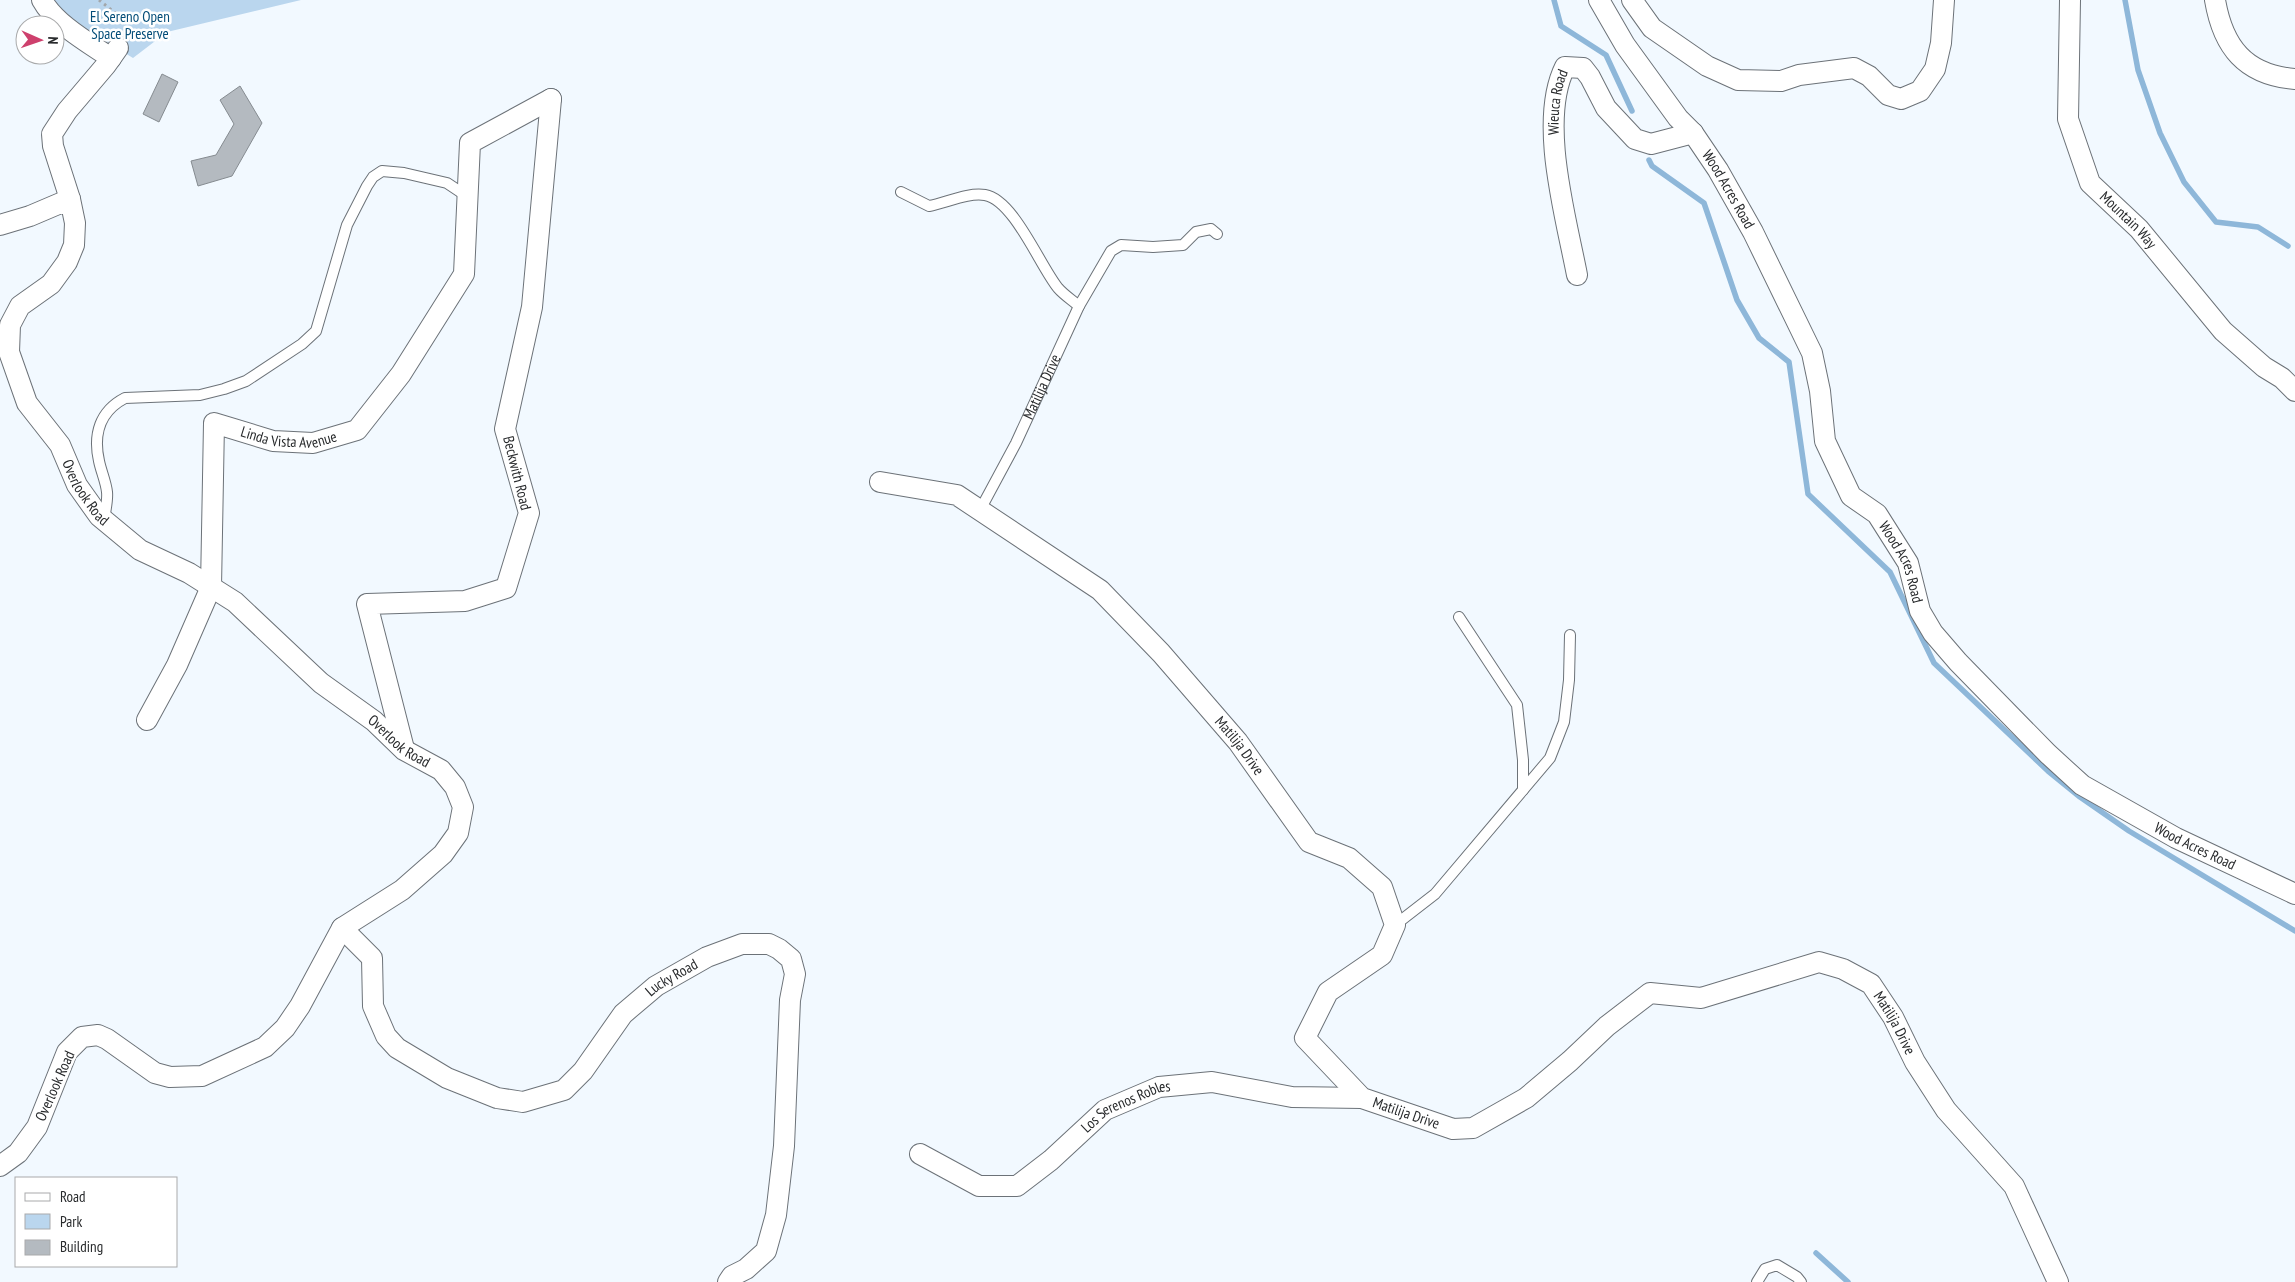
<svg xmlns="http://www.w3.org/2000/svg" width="2295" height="1282" font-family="'PT Sans Narrow',sans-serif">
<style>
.green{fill:#bad6ee}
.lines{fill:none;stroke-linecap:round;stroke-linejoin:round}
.stream{stroke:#8eb7d9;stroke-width:5.5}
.building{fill:#b4bac0;stroke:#858b90}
.lane-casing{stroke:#6c7278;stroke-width:12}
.street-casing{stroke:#6c7278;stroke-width:22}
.path{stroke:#a2a7ab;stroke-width:3;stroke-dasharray:2.5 4;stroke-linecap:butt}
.lane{stroke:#fff;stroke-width:10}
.street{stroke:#fff;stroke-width:20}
.labels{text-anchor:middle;stroke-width:5;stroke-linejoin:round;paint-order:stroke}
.park-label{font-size:15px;fill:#044d78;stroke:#fff}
.street-label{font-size:15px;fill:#282a2c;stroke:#fff}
</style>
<rect width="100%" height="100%" fill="#f2f9ff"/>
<path class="green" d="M48,0h253l-134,32 -34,26 -83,-51z"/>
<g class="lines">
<g class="stream">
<path d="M1554,0l7,26 45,29 26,56"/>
<path d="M2125,0l13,70 22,63 24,49 32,40 42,5 30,19"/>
<path d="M1649,160l3,6 52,37 33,97 22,38 30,24 19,132 82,78 44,91 114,108 32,26 49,34 166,100"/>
<path d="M1816,1253l32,29"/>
</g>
</g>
<g class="building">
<path d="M162,74l16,8 -19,40 -16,-8z"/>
<path d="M240,86l22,37 -30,53 -34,10 -7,-25 25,-6 18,-31 -14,-24z"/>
</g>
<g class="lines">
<g class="lane-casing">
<g id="lane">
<path d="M901,192l28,14c17,-3 39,-14 56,-11 29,5 55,71 73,93 6,7 14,12 21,18"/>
<path id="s1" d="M980,510l36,-67 63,-137 32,-55 10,-6 32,2 30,-2 13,-13 15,-3 6,5"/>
<path d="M104,520c1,-9 4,-19 3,-28 -1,-10 -6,-21 -8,-31 -6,-27 1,-50 26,-63l75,-3 24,-6 22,-8 56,-37 14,-13 31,-106 20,-39 6,-9 9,-6 22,2 43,10 21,14"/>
<path d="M1459,617l58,88 6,55v30"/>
<path d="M1395,925l40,-31 115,-136 14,-36 5,-42 1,-45"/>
<path d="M1757,1282l8,-13 12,-4 20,12 4,5"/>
</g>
</g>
<g class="street-casing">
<g id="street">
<path d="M42,0c13,24 47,43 69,58"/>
<path id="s2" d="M1599,0l26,45 53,73 15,15 25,37 35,62 59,121 8,38 5,50 26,55 26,18 31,49 12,48 13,22 25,29 90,92 34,31 94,53 119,56"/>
<path d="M1632,0l20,28 55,38 31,14 43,1 18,-6 55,-7 15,8 19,19 13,4 19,-8 15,-22 6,-26 3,-43"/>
<path id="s3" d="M2070,0l-2,119 22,64 49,46 84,102 41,36 18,11 13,13"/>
<path d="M2215,0c8,47 30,75 80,79"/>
<path d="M70,199l-17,-53 -1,-12 15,-23 39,-46 12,-17"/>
<path id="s4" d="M0,225l30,-9 40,-17 5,24 -1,22 -7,17 -16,22 -31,22 -10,19 -1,27 18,51 33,42 17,40 22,31 41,34 49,23 46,29 86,81 53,38 30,29 37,20 14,17 8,20 -5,26 -15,21 -41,36 -60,38 -42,78 -15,22 -20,19 -63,29 -32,1 -15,-4 -48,-34 -9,-4 -16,2 -15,15 -30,75 -19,26 -18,13"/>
<path id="s5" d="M1577,275c-11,-58 -39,-154 -12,-208l18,1 7,9 16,31 29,31 16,5 42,-11"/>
<path id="s6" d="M880,482l77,13 143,95 61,63 77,89 71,100 40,16 33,29 13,38 -13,30 -54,37 -23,46 57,60 91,31 20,-1 53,-30 44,-37 37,-35 43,-33 51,5 118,-36 24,7 28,15 22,33 22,45 31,48 68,76 44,96"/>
<path id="s7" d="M147,720l30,-55 34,-78 3,-164 59,18 40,2 44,-13 44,-56 63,-100 6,-131 81,-44"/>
<path d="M404,749l-37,-145 98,-3 41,-13 23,-75 -24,-84 27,-122 19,-208"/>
<path id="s8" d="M342,928l30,30 1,48 13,30 11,12 50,30 50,20 26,4 41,-12 19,-19 40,-57 33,-28 51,-29 35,-13h27l10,5 12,10 4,15 -5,26 -6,146 -8,69 -10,36 -20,18 -14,7 -4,6"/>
<path id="s9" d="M920,1154l59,32h38l34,-26 54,-50 54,-23 53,-5 80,15 70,1"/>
</g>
</g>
<path class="path" d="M99,0l19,15 8,11 -1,6"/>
<use href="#lane" class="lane"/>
<use href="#street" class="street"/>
</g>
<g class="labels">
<g class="park-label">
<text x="130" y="22">El Sereno Open<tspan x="130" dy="17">Space Preserve</tspan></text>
</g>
<g class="street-label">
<text dy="5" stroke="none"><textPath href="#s5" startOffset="175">Wieuca Road</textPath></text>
<text dy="5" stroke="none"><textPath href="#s2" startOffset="230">Wood Acres Road</textPath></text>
<text dy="5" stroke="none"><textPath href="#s3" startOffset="240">Mountain Way</textPath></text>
<text dy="5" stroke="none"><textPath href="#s1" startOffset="138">Matilija Drive</textPath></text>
<text dy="5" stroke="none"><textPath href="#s7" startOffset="389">Linda Vista Avenue</textPath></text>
<text transform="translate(517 473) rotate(76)" y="5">Beckwith Road</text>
<text dy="5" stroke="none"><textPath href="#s4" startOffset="415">Overlook Road</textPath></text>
<text dy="5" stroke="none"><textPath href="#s2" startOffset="650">Wood Acres Road</textPath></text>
<text dy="5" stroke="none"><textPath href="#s4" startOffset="820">Overlook Road</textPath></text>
<text dy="5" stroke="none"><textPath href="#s6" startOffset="459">Matilija Drive</textPath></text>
<text dy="5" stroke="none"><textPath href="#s2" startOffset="1070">Wood Acres Road</textPath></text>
<text dy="5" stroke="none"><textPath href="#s8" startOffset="478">Lucky Road</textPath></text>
<text dy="5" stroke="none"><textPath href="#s6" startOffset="1554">Matilija Drive</textPath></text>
<text transform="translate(55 1086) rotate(-66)" y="5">Overlook Road</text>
<text dy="5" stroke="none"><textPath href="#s9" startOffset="242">Los Serenos Robles</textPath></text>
<text dy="5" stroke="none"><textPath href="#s6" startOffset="984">Matilija Drive</textPath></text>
</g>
</g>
<rect x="15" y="1177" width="162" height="90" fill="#ffffff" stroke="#a9aaab"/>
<rect x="25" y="1193" width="25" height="8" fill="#ffffff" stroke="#a9aaab"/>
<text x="60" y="1202" font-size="15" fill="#282a2c">Road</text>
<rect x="25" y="1214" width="25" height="15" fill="#bad6ee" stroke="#a9aaab"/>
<text x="60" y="1227" font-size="15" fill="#282a2c">Park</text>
<rect x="25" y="1240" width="25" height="15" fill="#b4bac0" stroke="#a9aaab"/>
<text x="60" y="1252" font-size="15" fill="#282a2c">Building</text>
<g transform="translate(40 40) rotate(92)"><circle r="24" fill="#ffffff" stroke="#a9aaab"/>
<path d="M0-4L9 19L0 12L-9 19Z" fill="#ce406d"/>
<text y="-8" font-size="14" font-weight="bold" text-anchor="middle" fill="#282a2c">N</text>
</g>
</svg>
